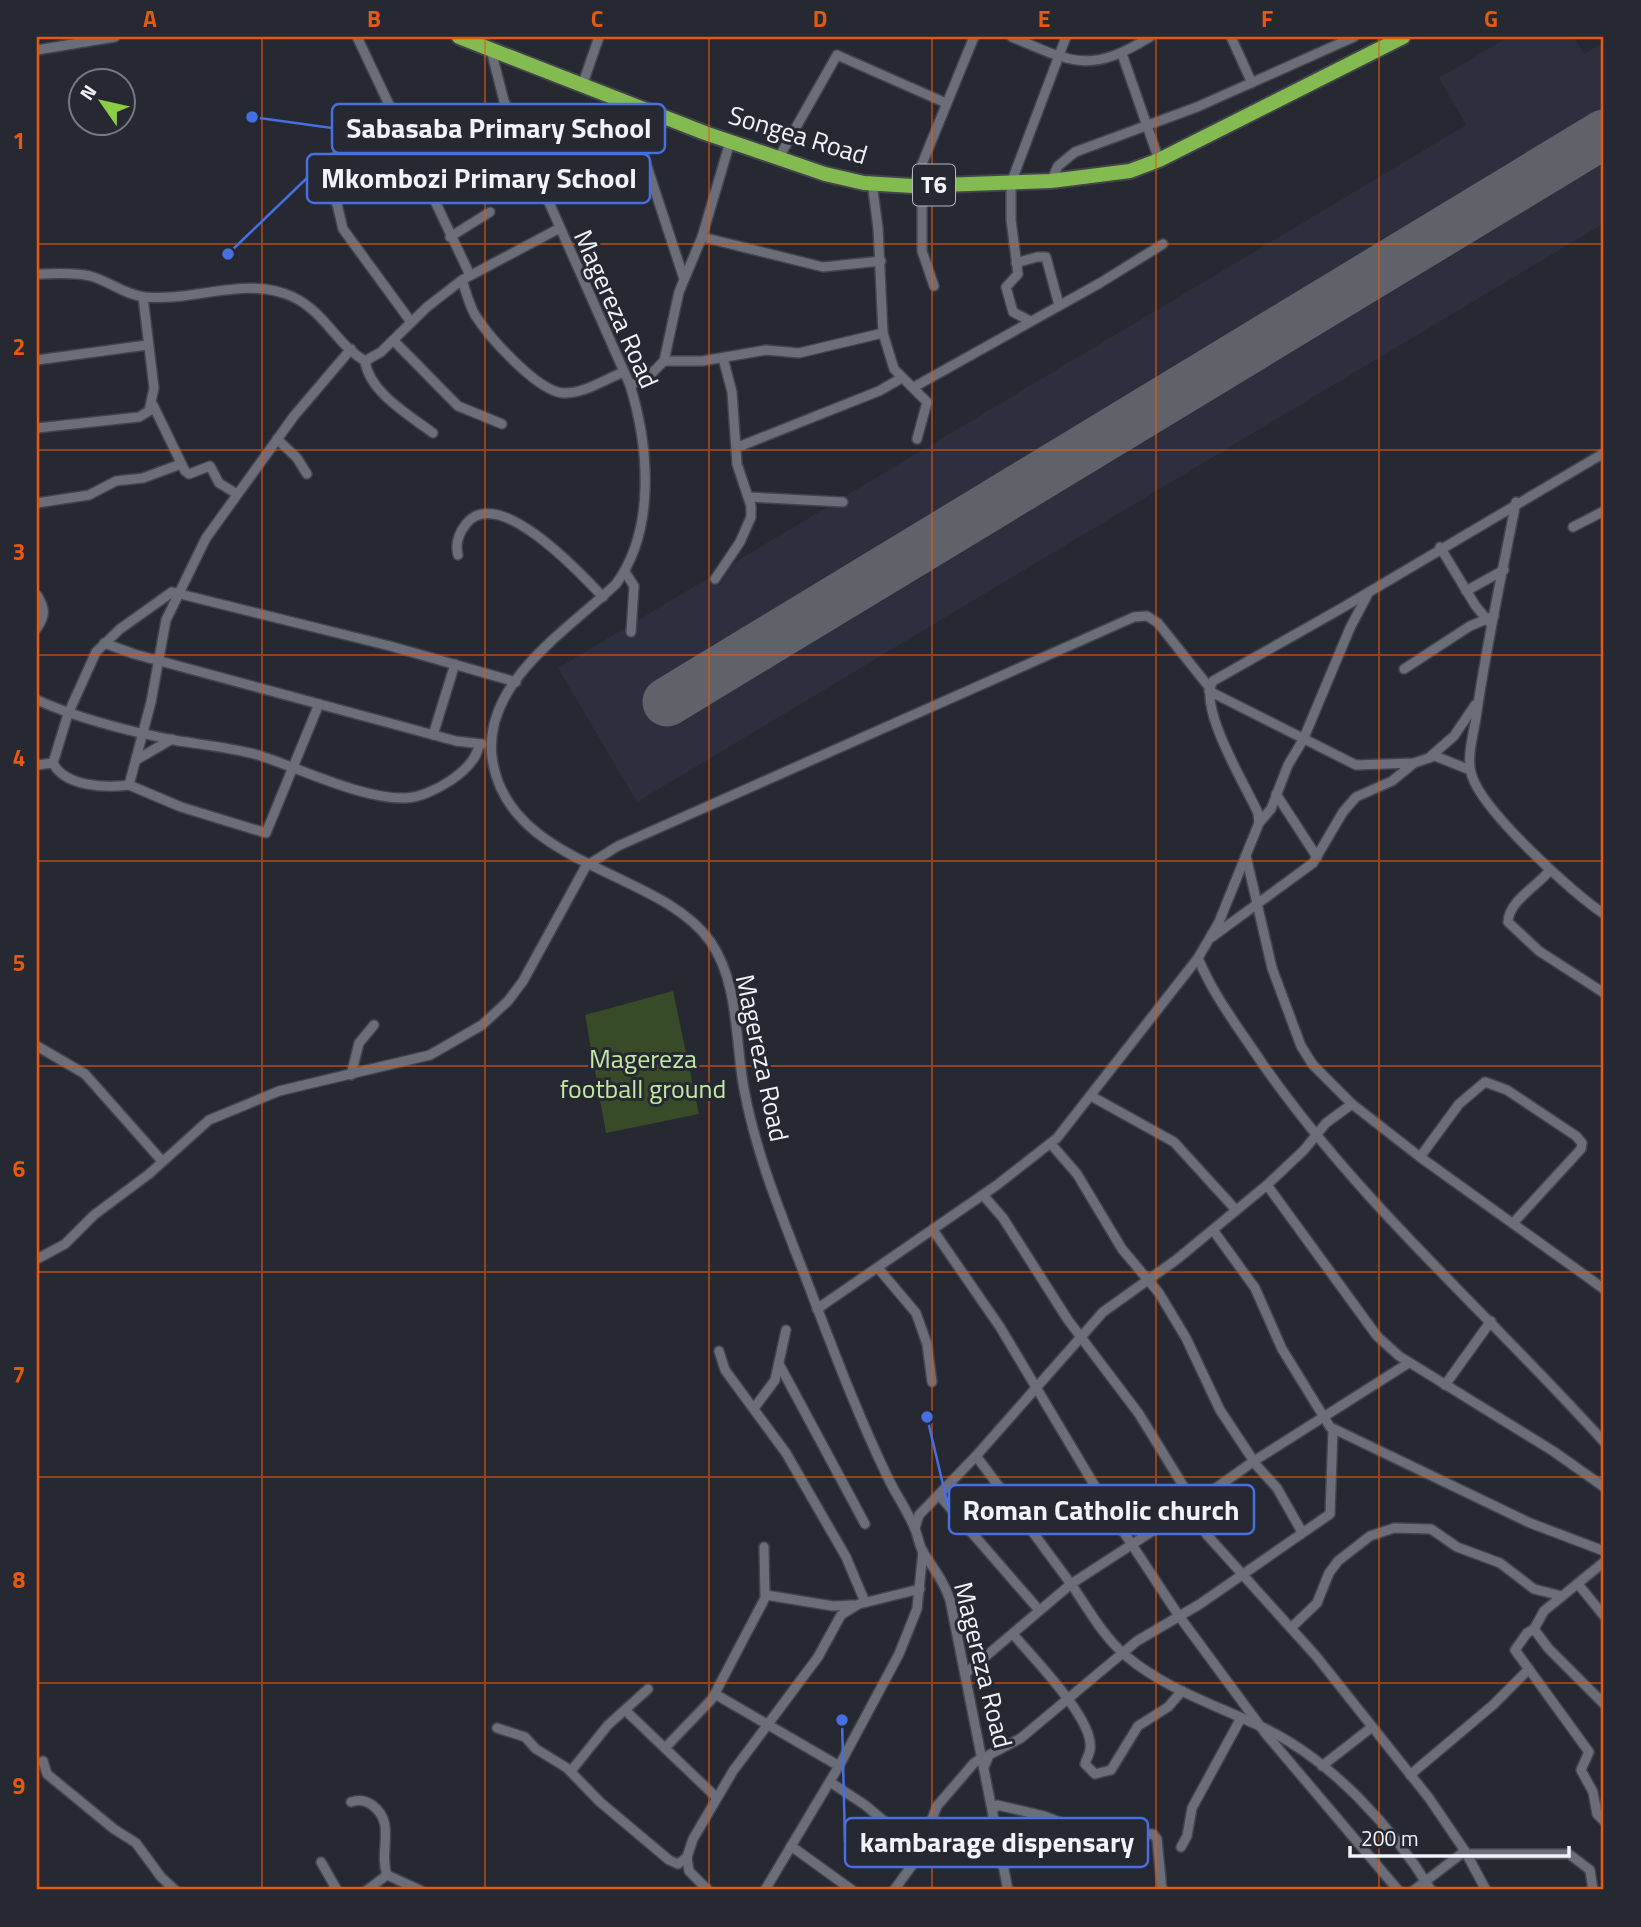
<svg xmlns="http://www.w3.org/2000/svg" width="1641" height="1927" font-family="'Titillium Web',sans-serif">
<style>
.built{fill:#2d2f3f}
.green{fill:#384b28}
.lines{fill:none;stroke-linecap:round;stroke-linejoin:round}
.runway{stroke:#60626a;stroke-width:49}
.minor-casing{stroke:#42434b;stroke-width:12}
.highway-casing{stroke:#42434b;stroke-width:18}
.minor{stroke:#6b6d79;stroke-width:9}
.highway{stroke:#84bb51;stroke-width:14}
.grid{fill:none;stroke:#e8590c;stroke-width:2;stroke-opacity:0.55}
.labels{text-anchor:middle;stroke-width:6;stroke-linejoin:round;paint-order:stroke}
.shield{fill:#262832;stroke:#b4b6be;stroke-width:2}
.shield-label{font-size:24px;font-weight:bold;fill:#f1f3fa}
.street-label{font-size:26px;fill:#f1f3fa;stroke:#262832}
.park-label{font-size:26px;fill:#c1e9a2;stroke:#262832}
.leader{fill:none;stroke:#476fdf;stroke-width:2.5}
.callout-dot{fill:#476fdf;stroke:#262832;stroke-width:2.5}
.callout{fill:#262832;stroke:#476fdf;stroke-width:2.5}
.callout-label{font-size:28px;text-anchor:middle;font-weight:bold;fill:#f1f3fa}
.neatline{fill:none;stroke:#e8590c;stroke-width:2.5}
.grid-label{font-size:23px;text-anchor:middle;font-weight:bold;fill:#e8590c}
</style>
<rect width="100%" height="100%" fill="#262832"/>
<path class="built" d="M1508,37h66l10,17 20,-12v181l-967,579 -79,-134 908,-543 -27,-47z"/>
<path class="green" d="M673,991l26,123 -93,19 -21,-118z"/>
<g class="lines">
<path class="runway" d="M667,702l937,-568"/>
<g class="minor-casing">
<g id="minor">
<path d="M357,37l113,238"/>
<path d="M1012,37c61,26 78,37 138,0"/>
<path d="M1231,37l21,46"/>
<path d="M37,50l78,-13"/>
<path d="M491,50l13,51 126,284c19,62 26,144 -14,199 -47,45 -133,98 -124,173 14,110 167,112 218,184 29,41 25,100 34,148 12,65 37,125 61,187 26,68 52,138 84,204 8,16 19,32 26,49 3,7 4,16 8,23 10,16 21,29 27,48l58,290"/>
<path d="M1122,54l37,106"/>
<path d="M582,86l17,-49"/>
<path d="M635,106l7,45 42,128"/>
<path d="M400,126l-62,27 -10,14 15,62 68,93"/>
<path d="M778,159l59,-104 109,48"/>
<path d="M1051,181l7,-15 17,-14 122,-45 157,-70"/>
<path d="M872,183l6,45 5,105 11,36 33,33 -10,37"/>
<path d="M913,186l61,-149"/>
<path d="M922,186v65l12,35"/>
<path d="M450,237l40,-25"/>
<path d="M702,237l121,30 58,-6"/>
<path d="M1016,263l21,-6h9l13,48"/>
<path d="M37,274c17,0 36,-2 53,2 19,5 35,19 55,21 50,5 101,-22 148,0 32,15 44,48 72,64l16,-9 46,-45 35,-27 96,-51"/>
<path d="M462,280c4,12 7,24 13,35 14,22 62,76 88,78 21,1 42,-14 61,-21"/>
<path d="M1030,321l-17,-9 -7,-25 12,-13 -7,-54v-37l55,-146"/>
<path d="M393,340l65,66 44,18"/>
<path d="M37,360l110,-15"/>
<path d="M365,361c4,31 44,54 68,72"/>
<path d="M664,361h38l64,-11 33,3 84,-20"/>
<path d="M630,385l18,-8 16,-16 15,-69 23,-55 28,-95"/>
<path d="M914,387l186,-104 63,-39"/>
<path d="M153,405l32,66 4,3 21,-8 9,17 18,11"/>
<path d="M37,428l102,-11 10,-6 5,-23 -11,-91"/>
<path d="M277,439l20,19 10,16"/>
<path d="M738,447l141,-56 21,-12"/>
<path d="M748,497l95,5"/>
<path d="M1516,502c-14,72 -30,144 -40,216 -3,18 -10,41 -4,58 11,35 100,117 132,138"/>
<path d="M37,503l52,-8 27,-14 27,-3 38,-14"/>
<path d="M1573,527l31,-16"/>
<path d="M1440,547l35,58 14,17"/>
<path d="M458,555c-3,-11 1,-22 8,-31 32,-41 116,51 137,73"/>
<path d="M625,572l9,14 -3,46"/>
<path d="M715,579l25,-37 11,-25v-11l-14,-42 -5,-72 -9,-34"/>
<path d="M1466,591l38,-21"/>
<path d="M37,595c8,13 9,20 0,33"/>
<path d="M104,643l30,11 322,87 26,3"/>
<path d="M1404,669l66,-43 24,-10"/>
<path d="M1209,691l147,74 58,-2 21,-7 35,14"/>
<path d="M37,700c45,20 94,32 142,41 26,4 54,7 79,14 41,13 106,45 148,43 24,-1 69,-27 73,-53"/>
<path d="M319,704l-53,129 -85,-26 -52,-22 22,-83 15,-82 40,-82 88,-122 57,-67"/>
<path d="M433,735l22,-71"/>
<path d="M1431,756l23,-20 21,-31"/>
<path d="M136,760l36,-21"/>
<path d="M37,765l16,-2"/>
<path d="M129,785c-23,3 -64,2 -76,-22l15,-49 28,-62 24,-23 52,-37 218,54 126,36"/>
<path d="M1276,794l41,63"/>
<path d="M1259,823l12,-14 17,-44 15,-25 47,-112 19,-36"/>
<path d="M1246,856l26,112 29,78 12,19 39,39 68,53 184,132"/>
<path d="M1550,870c-12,16 -41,30 -42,52l31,29 65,42"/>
<path d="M1212,937l101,-74 30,-51 13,-15 36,-16 22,-18"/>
<path d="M1198,958c15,37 42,72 64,105 98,141 228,252 342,379"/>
<path d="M37,1046l48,28 77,87"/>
<path d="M351,1075l8,-32 15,-18"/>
<path d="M1091,1096l83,46 62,68"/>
<path d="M1051,1144l26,30 45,75 37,44 27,45 34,72 37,56 20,22 25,44"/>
<path d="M1420,1157l39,-53 26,-22 22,8 69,46 6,7 -1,6 -67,73"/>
<path d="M1267,1185l110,151 22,20 154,95 51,36"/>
<path d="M983,1195l20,23 65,102 71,94 45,73 23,48 109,121 113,142 36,53 21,39"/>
<path d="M933,1230l67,97 111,186 68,103 87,118 132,156"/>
<path d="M1213,1230l42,58 27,61 48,78 200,96 74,28"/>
<path d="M37,1259l28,-15 29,-29 55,-41 60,-54 70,-29 151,-36 52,-30 26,-24 15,-20 63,-115 32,-20 516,-229 13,-1 11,7 51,64"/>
<path d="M878,1268l38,45 11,31 5,38"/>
<path d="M817,1309l180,-124 60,-47 141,-180 21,-36 40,-99 -1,-10c-12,-27 -61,-106 -45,-132l129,-73 262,-155"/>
<path d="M719,1351l6,19 61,83 60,104 19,45"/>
<path d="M779,1364l86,160"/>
<path d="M1445,1385l46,-64"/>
<path d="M755,1407l20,-27 11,-50"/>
<path d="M976,1456c32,42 63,85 95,128 17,24 31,51 54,71 41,35 94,51 141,74 66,32 127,99 165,161"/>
<path d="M939,1495l100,115"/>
<path d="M915,1528l4,-13 57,-59 127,-144 73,-52 91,-75 37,-35 22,-27 26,-19"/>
<path d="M1604,1562l-60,49 -10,18 14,19 56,56"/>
<path d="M1578,1584l26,32"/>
<path d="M766,1595l67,11 21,-1"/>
<path d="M1291,1628l26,-25 12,-30 9,-12 32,-25 24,-8 37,1 26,18 43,16 34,26 28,7"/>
<path d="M1534,1629l-7,4 -12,17 74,102 -8,18 12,22 4,22 7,7"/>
<path d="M1013,1634c19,23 82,86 77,115 0,5 -4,10 -5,15l10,10 16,-4 27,-44 30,-19 14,-16"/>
<path d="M966,1673l105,-89 114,-74 69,-49 153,-97"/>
<path d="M715,1694l124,72"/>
<path d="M626,1711l90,86"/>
<path d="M497,1728l28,9 11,12 31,19 33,34 69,58 9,4 9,-7"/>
<path d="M665,1748l47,-49 53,-101 -1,-51"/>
<path d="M43,1761l4,13 67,55 22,14 25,34 14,13"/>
<path d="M1322,1766l50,-39"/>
<path d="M571,1771l37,-46 40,-36"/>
<path d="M1410,1775l83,-70 36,-36"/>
<path d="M830,1782l35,23 55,46"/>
<path d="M351,1802c8,-3 14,-2 21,3 25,18 6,46 15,70l33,15"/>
<path d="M993,1810l4,-5 47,11 50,19 59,-1 4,5 5,51"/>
<path d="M791,1846l61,44"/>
<path d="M1181,1847l6,-11 5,-28 49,-90"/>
<path d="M1467,1854h102l21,16 3,20"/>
<path d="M321,1862l16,28"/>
<path d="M367,1890l20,-15"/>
<path d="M708,1890l-19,-19 -2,-14 6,-18 40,-68 85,-114 23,-42 18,-11 61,-15"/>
<path d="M765,1890l74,-124 60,-112 18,-45 6,-58"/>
<path d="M894,1890l22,-30 21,-54 37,-43 6,-4 5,6 4,-10 32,-17 116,-97 63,-37 130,-90 3,-84"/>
<path d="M1414,1890l51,-39"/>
</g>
</g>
<g class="highway-casing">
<path id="highway" d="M459,37l246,96 120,41 39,9 49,3 138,-5 79,-10 29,-11 244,-123"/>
</g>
<use href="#minor" class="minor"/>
<use href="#highway" class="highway"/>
</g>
<path class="grid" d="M262,37v1853M485,37v1853M709,37v1853M932,37v1853M1156,37v1853M1379,37v1853M37,244h1567M37,450h1567M37,655h1567M37,861h1567M37,1066h1567M37,1272h1567M37,1477h1567M37,1683h1567"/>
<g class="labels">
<rect class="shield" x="913" y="164.5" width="42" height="41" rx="5"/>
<g class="shield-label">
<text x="934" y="193">T6</text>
</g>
<g class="street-label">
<text transform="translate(798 135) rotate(17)" y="9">Songea Road</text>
<text transform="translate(616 309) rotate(66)" y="9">Magereza Road</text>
<text transform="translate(762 1058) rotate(78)" y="9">Magereza Road</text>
<text transform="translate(983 1665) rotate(76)" y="9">Magereza Road</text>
</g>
<g class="park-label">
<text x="643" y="1068">Magereza<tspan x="643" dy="30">football ground</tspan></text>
</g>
</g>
<path class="leader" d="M252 117L332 128M228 254L307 178M927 1417L949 1510M842 1720L845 1842"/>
<g class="callout-dot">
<circle cx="252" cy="117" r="7"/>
<circle cx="228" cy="254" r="7"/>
<circle cx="927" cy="1417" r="7"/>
<circle cx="842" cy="1720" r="7"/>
</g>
<g class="callout">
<rect x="332" y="104" width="333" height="49" rx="7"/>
<rect x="307" y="154" width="343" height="49" rx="7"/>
<rect x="949" y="1485" width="305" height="49" rx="7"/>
<rect x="845" y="1818" width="303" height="49" rx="7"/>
</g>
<g class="callout-label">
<text x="499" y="138">Sabasaba Primary School</text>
<text x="479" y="188">Mkombozi Primary School</text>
<text x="1101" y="1520">Roman Catholic church</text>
<text x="997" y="1852">kambarage dispensary</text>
</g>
<rect width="1641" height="1927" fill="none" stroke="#262832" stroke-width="77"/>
<g transform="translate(102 102) rotate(304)"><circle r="33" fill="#262832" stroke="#777982" stroke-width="2"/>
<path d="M0-5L12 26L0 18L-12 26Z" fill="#8bce46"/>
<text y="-10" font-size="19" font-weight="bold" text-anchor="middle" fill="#f1f3fa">N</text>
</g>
<path d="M1350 1846v10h219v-10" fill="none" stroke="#f1f3fa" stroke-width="3.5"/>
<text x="1361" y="1846" font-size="21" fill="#f1f3fa" stroke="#262832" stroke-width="5" paint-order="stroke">200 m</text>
<rect x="38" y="38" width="1564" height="1850" class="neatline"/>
<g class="grid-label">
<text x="150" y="27">A</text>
<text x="374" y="27">B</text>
<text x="597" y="27">C</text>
<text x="820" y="27">D</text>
<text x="1044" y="27">E</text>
<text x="1267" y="27">F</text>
<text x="1491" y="27">G</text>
<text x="19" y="149">1</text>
<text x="19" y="355">2</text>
<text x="19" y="560">3</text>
<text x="19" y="766">4</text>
<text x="19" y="971">5</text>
<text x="19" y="1177">6</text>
<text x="19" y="1383">7</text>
<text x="19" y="1588">8</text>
<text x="19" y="1794">9</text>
</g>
</svg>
